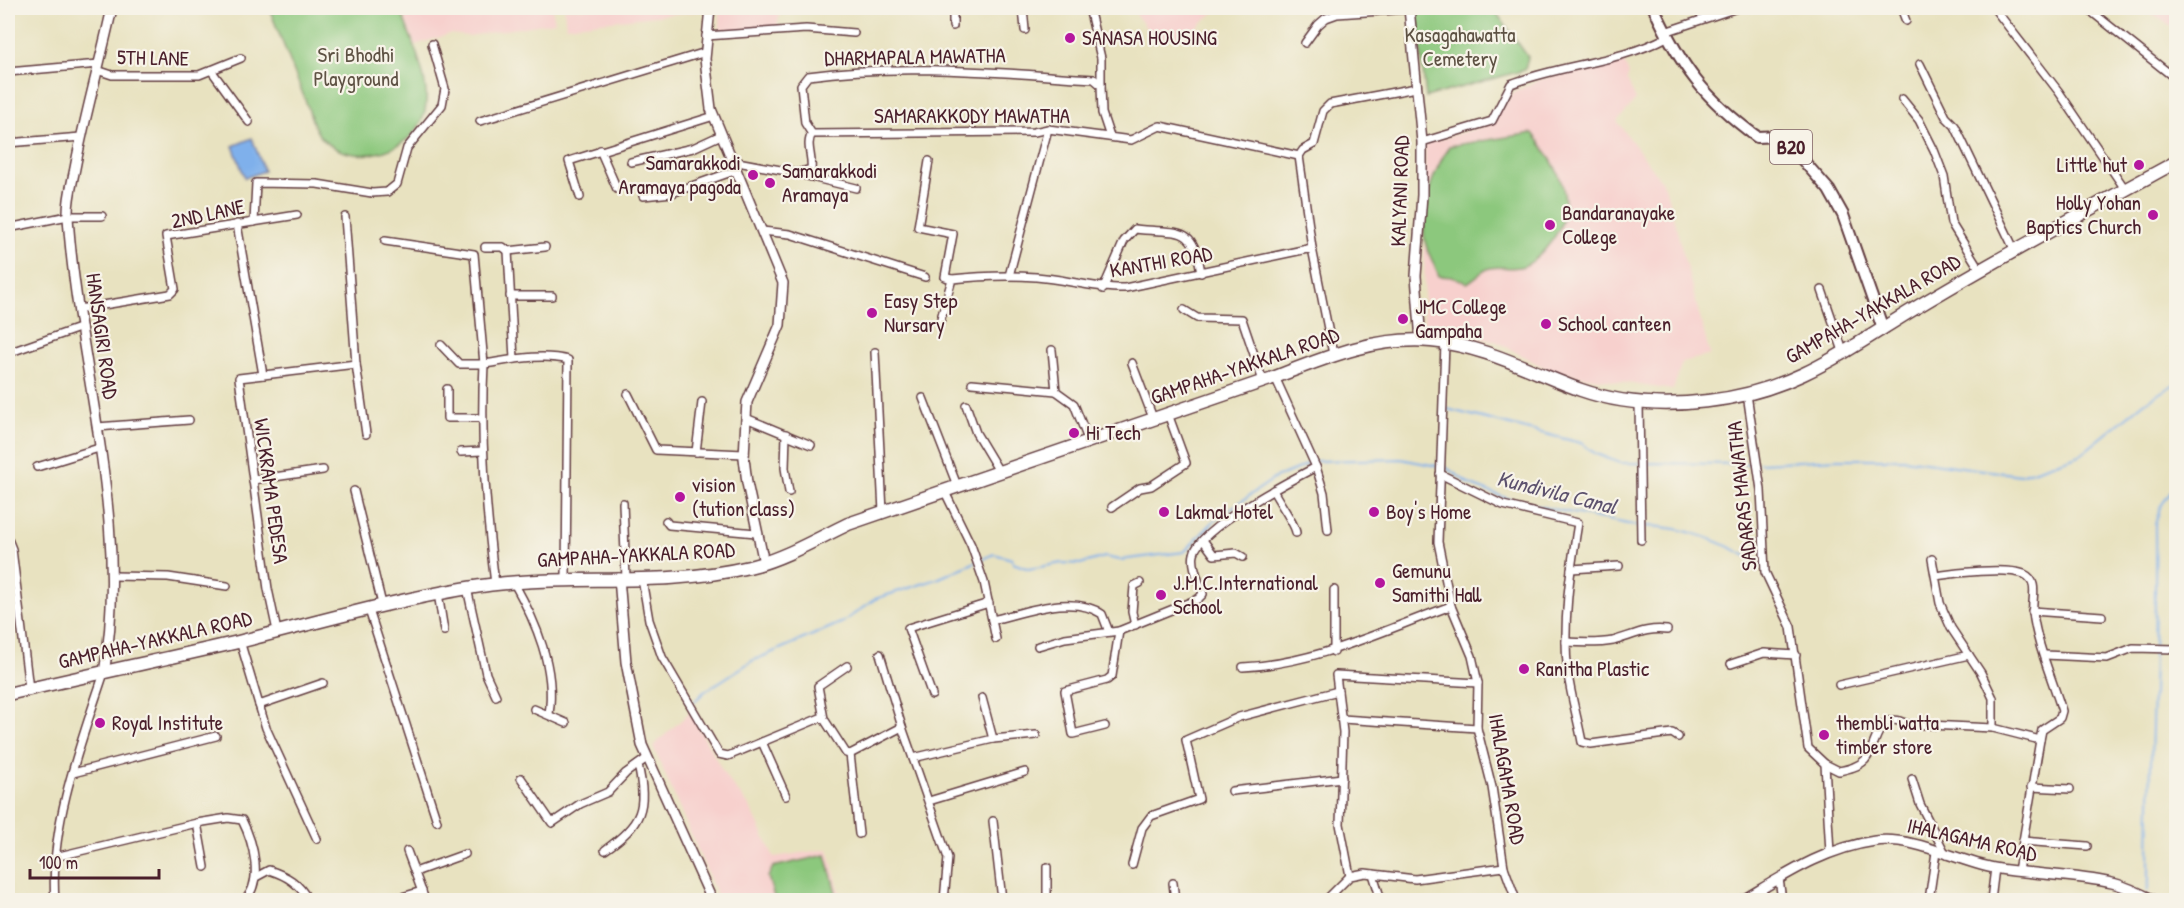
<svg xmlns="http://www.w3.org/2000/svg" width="2184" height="908" font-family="'Patrick Hand',sans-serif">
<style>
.built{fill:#f7d0cd}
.green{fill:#8cc87d;stroke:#6b7454;stroke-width:1.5}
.water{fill:#7fb0eb;stroke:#64688b;stroke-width:1.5}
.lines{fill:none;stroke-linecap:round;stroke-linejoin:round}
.stream{stroke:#7fb0eb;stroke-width:2}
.minor-casing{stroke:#623c41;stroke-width:10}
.tertiary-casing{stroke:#623c41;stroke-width:12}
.primary-casing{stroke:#623c41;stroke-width:14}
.trunk-casing{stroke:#623c41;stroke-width:15}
.minor{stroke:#fff;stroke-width:7}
.tertiary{stroke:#fff;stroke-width:9}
.primary{stroke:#fff;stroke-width:10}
.trunk{stroke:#fff;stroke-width:12}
.poi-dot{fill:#b5179e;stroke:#f7f3e8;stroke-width:2}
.labels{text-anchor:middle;stroke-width:4.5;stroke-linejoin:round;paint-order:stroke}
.shield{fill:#f7f3e8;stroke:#7e5f64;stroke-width:1.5}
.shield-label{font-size:20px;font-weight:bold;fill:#4a1f2b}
.park-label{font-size:21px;fill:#5e5244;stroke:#f7f3e8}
.poi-label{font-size:21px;fill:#4a1f2b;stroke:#f7f3e8;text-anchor:start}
.street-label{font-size:21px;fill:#4a1f2b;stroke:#f7f3e8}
.water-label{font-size:22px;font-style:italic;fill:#5d526e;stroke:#f7f3e8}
</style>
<rect width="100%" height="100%" fill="#f7f3e8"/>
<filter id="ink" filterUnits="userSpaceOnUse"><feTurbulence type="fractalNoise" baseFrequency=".0167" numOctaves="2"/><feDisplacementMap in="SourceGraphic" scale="12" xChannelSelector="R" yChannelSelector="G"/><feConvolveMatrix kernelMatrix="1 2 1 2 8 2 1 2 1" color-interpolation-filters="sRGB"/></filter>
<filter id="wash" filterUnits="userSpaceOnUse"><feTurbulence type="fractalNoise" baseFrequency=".008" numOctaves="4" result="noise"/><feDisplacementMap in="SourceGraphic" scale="24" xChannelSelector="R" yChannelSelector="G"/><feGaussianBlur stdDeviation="1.35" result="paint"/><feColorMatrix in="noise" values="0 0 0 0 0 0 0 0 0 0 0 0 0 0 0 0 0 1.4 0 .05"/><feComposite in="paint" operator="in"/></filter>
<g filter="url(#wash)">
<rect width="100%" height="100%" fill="#e8e2c0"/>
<g class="built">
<path d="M401,8h151l3,14 -86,14 -19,-2 -35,11z"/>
<path d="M564,8h138l-1,3 -8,1 -127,14z"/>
<path d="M720,8h61l-4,20 -57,5z"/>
<path d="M1131,8h88l-34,29 -31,1z"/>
<path d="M2141,8h35v21z"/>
<path d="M1623,59l6,14 -2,7 9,20 -19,21 48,65 45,169 -28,7 -9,28 -121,-18 -55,-30 -73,-16 1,-182 62,-19 27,-33 27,-13z"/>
<path d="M690,712l36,65 24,30 24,50 54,-8 14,51h-123l-66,-154z"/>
</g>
<g class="green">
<path d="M269,8h131c9,27 29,68 26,96 -3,48 -76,68 -106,32 -7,-8 -10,-24 -14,-34 -12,-31 -25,-63 -37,-94z"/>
<path d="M1421,8h72l35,49 -3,13 -99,27 -10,-88z"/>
<path d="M1533,133c25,33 48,72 17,110 -6,8 -15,18 -24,22 -13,6 -23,0 -36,3 -7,2 -16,11 -23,15l-13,-6 -15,-1c-4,-11 -12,-23 -14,-35 -6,-32 8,-68 24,-95z"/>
<path d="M826,855l12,45h-63l-7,-23 5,-10z"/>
</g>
<path class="water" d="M252,138l12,33 -19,7 -12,-32z"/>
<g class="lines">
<g class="stream">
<path d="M1447,409l134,34 15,11 24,9 136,1"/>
<path d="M1316,461l85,-2 46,9 24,17 46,17 121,24"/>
<path d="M1760,463l77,-4h67l116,16 60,-20 64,-52 32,-20"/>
<path d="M1643,526c45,0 83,17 121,40"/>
<path d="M695,701l9,-9 48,-31 91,-39 32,-23 62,-20 57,-25 18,5 1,4 16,6 33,-6 18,1 25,-7 15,3 64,-8 33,-34 58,-40 36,-15"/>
<path d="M2147,892l2,-12c0,-119 8,-237 6,-355l5,-18 16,-22"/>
</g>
</g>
</g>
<g filter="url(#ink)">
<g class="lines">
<g class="minor-casing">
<g id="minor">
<path d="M953,8v18"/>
<path d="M1023,8l2,22"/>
<path d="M1089,8l12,50v27"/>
<path d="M1901,8l5,13"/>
<path d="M1994,8l65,84 66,97"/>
<path d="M2087,8l89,71"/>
<path d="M1665,32l72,-24"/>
<path d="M706,36l100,-7 48,4"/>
<path d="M1305,43l13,-18 8,-7 11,-4 72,-5"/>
<path d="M1920,64l26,53 9,9 60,125"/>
<path d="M97,70l15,5h87l42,-17"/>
<path d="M211,70l38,52"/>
<path d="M8,72l91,-8"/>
<path d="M1902,99l17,21 15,30 10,26 7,47 29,47"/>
<path d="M480,121l226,-69"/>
<path d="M812,134l-7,-11 -4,-38 7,-9c96,-13 191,-3 286,3l7,6 1,28 8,24"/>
<path d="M1422,142l70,-21 19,-37c51,-20 108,-21 156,-47"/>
<path d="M8,143l73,-6"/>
<path d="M600,150l17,39"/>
<path d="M1299,156l4,-6 11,-6 9,-33 7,-7 86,-16"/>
<path d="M732,161l65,12 14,-4c2,-12 -6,-25 1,-35l222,-2 14,-3 83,11 29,-14 139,30 13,92"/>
<path d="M929,161l-11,66 35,7 -8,43 7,2"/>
<path d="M631,162l62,-14 28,-13"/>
<path d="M799,174l57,14"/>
<path d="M643,196l29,-3 65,-23"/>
<path d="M580,197l-11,-36 145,-45"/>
<path d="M345,217l11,147"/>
<path d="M254,222l2,-39 61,1 55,9 15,-1 10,-8 10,-36 35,-43 3,-16 -13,-45"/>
<path d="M237,224l26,151"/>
<path d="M8,228l60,-12h34"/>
<path d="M762,231l28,3 135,43"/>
<path d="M385,241l89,13 10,110c27,-4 57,-11 84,-4l-2,219"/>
<path d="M485,247h18l5,4 37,-4"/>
<path d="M508,251l6,108"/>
<path d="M1009,276l39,-147"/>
<path d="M1103,289l21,-48 11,-12c44,5 59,-6 66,44"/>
<path d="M1822,290l22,64"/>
<path d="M510,296h42"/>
<path d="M79,309l91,-15 5,-5 -9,-53 131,-21"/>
<path d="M1184,310l13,8 45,1 21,62"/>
<path d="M940,322l12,-43c28,-3 56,-4 84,-2 30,2 58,12 89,11l187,-40 21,106"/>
<path d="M1445,343l-7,199 13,64 21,50 6,27 -1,45 15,59 12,80 12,33"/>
<path d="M441,345l18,19h25c-4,76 2,145 11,220"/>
<path d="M1052,350l4,41 18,13 15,38"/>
<path d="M875,352l8,160"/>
<path d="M8,353l74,-26"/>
<path d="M1132,363l21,55"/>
<path d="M1275,377l41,90 8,26 4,37"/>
<path d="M972,383l84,8"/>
<path d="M447,389v29h35"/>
<path d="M628,394l28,56 88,4"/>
<path d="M1747,394l14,96 4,82 26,55 17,121 17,16 5,89"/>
<path d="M923,398l35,90"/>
<path d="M1639,402l2,138"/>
<path d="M966,405l10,28 24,40"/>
<path d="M746,418l65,27"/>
<path d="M97,427l92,-7"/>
<path d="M786,434l-1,34 4,24"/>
<path d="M461,452l21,-1"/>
<path d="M696,452l6,-50"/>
<path d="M37,467l62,-19"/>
<path d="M1440,474l63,31 75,18c-8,49 -16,102 -10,151 3,23 10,46 14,68l9,2 81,-11 6,4"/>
<path d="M253,480l70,-10"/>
<path d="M1273,490c5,11 23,35 23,43"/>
<path d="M354,491l28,113"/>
<path d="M945,492l26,53 13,37 12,57"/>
<path d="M623,503l3,76"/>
<path d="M1112,507l28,-19 11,-2 35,-23 -18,-49"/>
<path d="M666,521l3,4 87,8"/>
<path d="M8,539l4,10 17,140"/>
<path d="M1203,540l11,15 22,-2 7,4"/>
<path d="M1932,559l8,44 11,25 30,45 12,25v30l47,12 2,-10 18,-12 2,-7c-9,-30 -26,-68 -29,-99 -2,-12 7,-31 -9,-38 -19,-7 -69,-1 -89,2"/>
<path d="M1571,569l48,-3"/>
<path d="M113,576l55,1 59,9"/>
<path d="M642,579l7,41 13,37 57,97 9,2 92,-38 4,1 22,34 4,1 52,-27 46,131 -4,42"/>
<path d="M514,583c22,39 42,85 35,131"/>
<path d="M467,588l19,86 10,22"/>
<path d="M438,593l6,38"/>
<path d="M368,607l69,214"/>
<path d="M2032,611l70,5"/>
<path d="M992,620c32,-7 80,-27 110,-6l7,18"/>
<path d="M1135,625l-3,-13 2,-26 6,-3"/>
<path d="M277,631l-9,-42 -29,-211 117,-14 10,70"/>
<path d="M240,641l26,87 51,111"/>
<path d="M1566,642c15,1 31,2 47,-1 19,-5 34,-14 54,-11"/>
<path d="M1038,646l27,-8 54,-7 79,-32 5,-5c-3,-11 -12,-28 -9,-40 4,-25 97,-74 122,-87"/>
<path d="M1334,652v-62"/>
<path d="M880,654l22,73"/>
<path d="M2045,655l62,3 26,-10 43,1"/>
<path d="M1731,664l33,-11 32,2"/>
<path d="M1243,667c73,-3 140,-37 208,-61"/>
<path d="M1839,685l130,-30"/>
<path d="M932,695l-24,-67 81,-25"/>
<path d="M982,698l11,41"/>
<path d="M259,705l64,-22"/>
<path d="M534,709l32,14"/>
<path d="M824,719l-6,-33 29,-20"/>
<path d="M1342,719l135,9"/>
<path d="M1105,726l-32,8 -8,-43 42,-11 5,-4 7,-45"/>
<path d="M762,742l24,54"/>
<path d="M850,754l9,80"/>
<path d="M913,758l80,-19 43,-4"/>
<path d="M1825,764l14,7c9,-2 19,-4 26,-11 13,-14 11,-52 42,-36l86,4"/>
<path d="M73,773l143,-37"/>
<path d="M521,778l31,45 28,-19 28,-12 18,-19 21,-15"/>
<path d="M1912,779l8,25 26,51"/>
<path d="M2031,787l39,2"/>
<path d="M1232,791l110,-13"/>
<path d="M929,801l96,-29"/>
<path d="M8,814h1"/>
<path d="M993,821l9,79"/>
<path d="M197,823l8,44"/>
<path d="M2023,841l64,5"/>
<path d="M605,850c37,-26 43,-42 33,-85"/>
<path d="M407,851l18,49"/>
<path d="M55,857l142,-34 31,-5 14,2c11,22 22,60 3,80"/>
<path d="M1132,865l10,-37 9,-12 48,-17 -13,-59 53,-23 99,-26"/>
<path d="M1047,867v33"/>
<path d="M2018,871l22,-131"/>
<path d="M415,872l50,-18"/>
<path d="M1373,874l8,26"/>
<path d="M1350,876l-10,-52 3,-92 -7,-57 142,8"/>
<path d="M256,877l13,-7c18,6 30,13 39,30"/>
<path d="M1779,879l3,21"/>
<path d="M1173,883l2,17"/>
<path d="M402,897l20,-6"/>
<path d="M55,900c-6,-73 26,-158 49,-227"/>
<path d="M390,900l12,-3 1,3"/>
<path d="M1326,900l24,-24 15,-3 50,6 89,-12"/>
<path d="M1929,900l7,-48"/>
<path d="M1991,900l4,-32"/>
</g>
</g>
<g class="tertiary-casing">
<g id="tertiary">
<path d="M710,8l-5,51 6,50 72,174 -3,42 -33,77 -1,16 -2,40 3,25 17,80"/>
<path d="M1409,8l13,134v53l-6,81 5,65"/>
<path d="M619,578l7,84 16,83 70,155"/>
<path d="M104,673c27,-152 -26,-305 -36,-456 -1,-18 5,-37 8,-54 10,-52 25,-104 36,-155"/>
<path d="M1743,900c42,-25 82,-52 132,-59 40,-5 81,20 119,27 39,7 80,6 118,15 14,3 29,11 42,17"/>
</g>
</g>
<g class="primary-casing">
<path id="primary" d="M1654,8c27,59 50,90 103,129l22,-1 8,6 42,48 14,25 40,114"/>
</g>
<g class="trunk-casing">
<path id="trunk" d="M8,694c76,-18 153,-34 230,-52 77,-19 152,-41 230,-54 92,-16 189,1 281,-21 34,-8 68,-28 99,-43l422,-145c52,-20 104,-43 161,-38 55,5 100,31 150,49 40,14 86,16 127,11 95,-10 152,-62 231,-107 78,-46 158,-89 237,-132"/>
</g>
<use href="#minor" class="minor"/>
<use href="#tertiary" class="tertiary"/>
<use href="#primary" class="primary"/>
<use href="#trunk" class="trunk"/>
</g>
</g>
<g class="poi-dot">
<circle cx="1070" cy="38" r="6"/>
<circle cx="2139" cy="165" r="6"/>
<circle cx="753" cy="175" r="6"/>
<circle cx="770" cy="183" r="6"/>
<circle cx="2153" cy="215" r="6"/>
<circle cx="1550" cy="225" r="6"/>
<circle cx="872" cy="313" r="6"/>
<circle cx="1403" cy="319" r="6"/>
<circle cx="1546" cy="324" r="6"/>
<circle cx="1074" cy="433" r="6"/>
<circle cx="680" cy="497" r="6"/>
<circle cx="1164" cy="512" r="6"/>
<circle cx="1374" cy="512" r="6"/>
<circle cx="1380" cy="583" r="6"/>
<circle cx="1161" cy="595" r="6"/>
<circle cx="1524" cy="669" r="6"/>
<circle cx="100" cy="723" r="6"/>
<circle cx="1824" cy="735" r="6"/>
</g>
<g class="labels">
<rect class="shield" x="1770" y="130" width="42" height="34" rx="4.5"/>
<g class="shield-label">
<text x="1791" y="154">B20</text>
</g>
<g class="park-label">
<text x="1460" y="42">Kasagahawatta<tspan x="1460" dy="24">Cemetery</tspan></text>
<text x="356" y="62">Sri Bhodhi<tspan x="356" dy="24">Playground</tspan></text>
</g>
<g class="poi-label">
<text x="1082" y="45">SANASA HOUSING</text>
<text x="741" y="170" text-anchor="end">Samarakkodi<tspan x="741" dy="24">Aramaya pagoda</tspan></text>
<text x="2127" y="172" text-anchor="end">Little hut</text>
<text x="782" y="178">Samarakkodi<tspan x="782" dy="24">Aramaya</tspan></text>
<text x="2141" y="210" text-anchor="end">Holly Yohan<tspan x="2141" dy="24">Baptics Church</tspan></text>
<text x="1562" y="220">Bandaranayake<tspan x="1562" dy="24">College</tspan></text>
<text x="884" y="308">Easy Step<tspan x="884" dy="24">Nursary</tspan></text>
<text x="1415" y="314">JMC College<tspan x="1415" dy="24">Gampaha</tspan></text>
<text x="1558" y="331">School canteen</text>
<text x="1086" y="440">Hi Tech</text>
<text x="692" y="492">vision<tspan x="692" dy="24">(tution class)</tspan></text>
<text x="1176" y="519">Lakmal Hotel</text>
<text x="1386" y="519">Boy's Home</text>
<text x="1392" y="578">Gemunu<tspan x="1392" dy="24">Samithi Hall</tspan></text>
<text x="1173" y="590">J.M.C.International<tspan x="1173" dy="24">School</tspan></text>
<text x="1536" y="676">Ranitha Plastic</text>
<text x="112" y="730">Royal Institute</text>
<text x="1836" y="730">thembli watta<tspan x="1836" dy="24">timber store</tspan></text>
</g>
<g class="street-label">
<text transform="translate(915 57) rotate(-1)" y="7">DHARMAPALA MAWATHA</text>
<text transform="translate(153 58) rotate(1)" y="7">5TH LANE</text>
<text x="972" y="123">SAMARAKKODY MAWATHA</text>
<text transform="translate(1400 191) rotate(-88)" y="7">KALYANI ROAD</text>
<text transform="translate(208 214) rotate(-12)" y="7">2ND LANE</text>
<text transform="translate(1161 262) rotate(-10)" y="7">KANTHI ROAD</text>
<text transform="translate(1873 309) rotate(-30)" y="7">GAMPAHA-YAKKALA ROAD</text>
<text transform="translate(102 336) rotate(82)" y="7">HANSAGIRI ROAD</text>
<text transform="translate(1245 366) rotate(-19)" y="7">GAMPAHA-YAKKALA ROAD</text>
<text transform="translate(271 491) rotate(82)" y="7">WICKRAMA PEDESA</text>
<text transform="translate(1742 496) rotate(-96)" y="7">SADARAS MAWATHA</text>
<text transform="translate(636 555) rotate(-3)" y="7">GAMPAHA-YAKKALA ROAD</text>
<text transform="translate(155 640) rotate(-13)" y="7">GAMPAHA-YAKKALA ROAD</text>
<text transform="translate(1507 779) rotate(80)" y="7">IHALAGAMA ROAD</text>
<text transform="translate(1972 840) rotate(13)" y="7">IHALAGAMA ROAD</text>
</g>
<g class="water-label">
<text transform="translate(1557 492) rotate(14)" y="8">Kundivila Canal</text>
</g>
</g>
<rect width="2184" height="908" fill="none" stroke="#f7f3e8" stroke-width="30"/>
<path d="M30 869v9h129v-9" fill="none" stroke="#4a1f2b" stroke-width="3"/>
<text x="39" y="869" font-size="18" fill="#4a1f2b" stroke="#f7f3e8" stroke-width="4.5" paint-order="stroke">100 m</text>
</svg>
